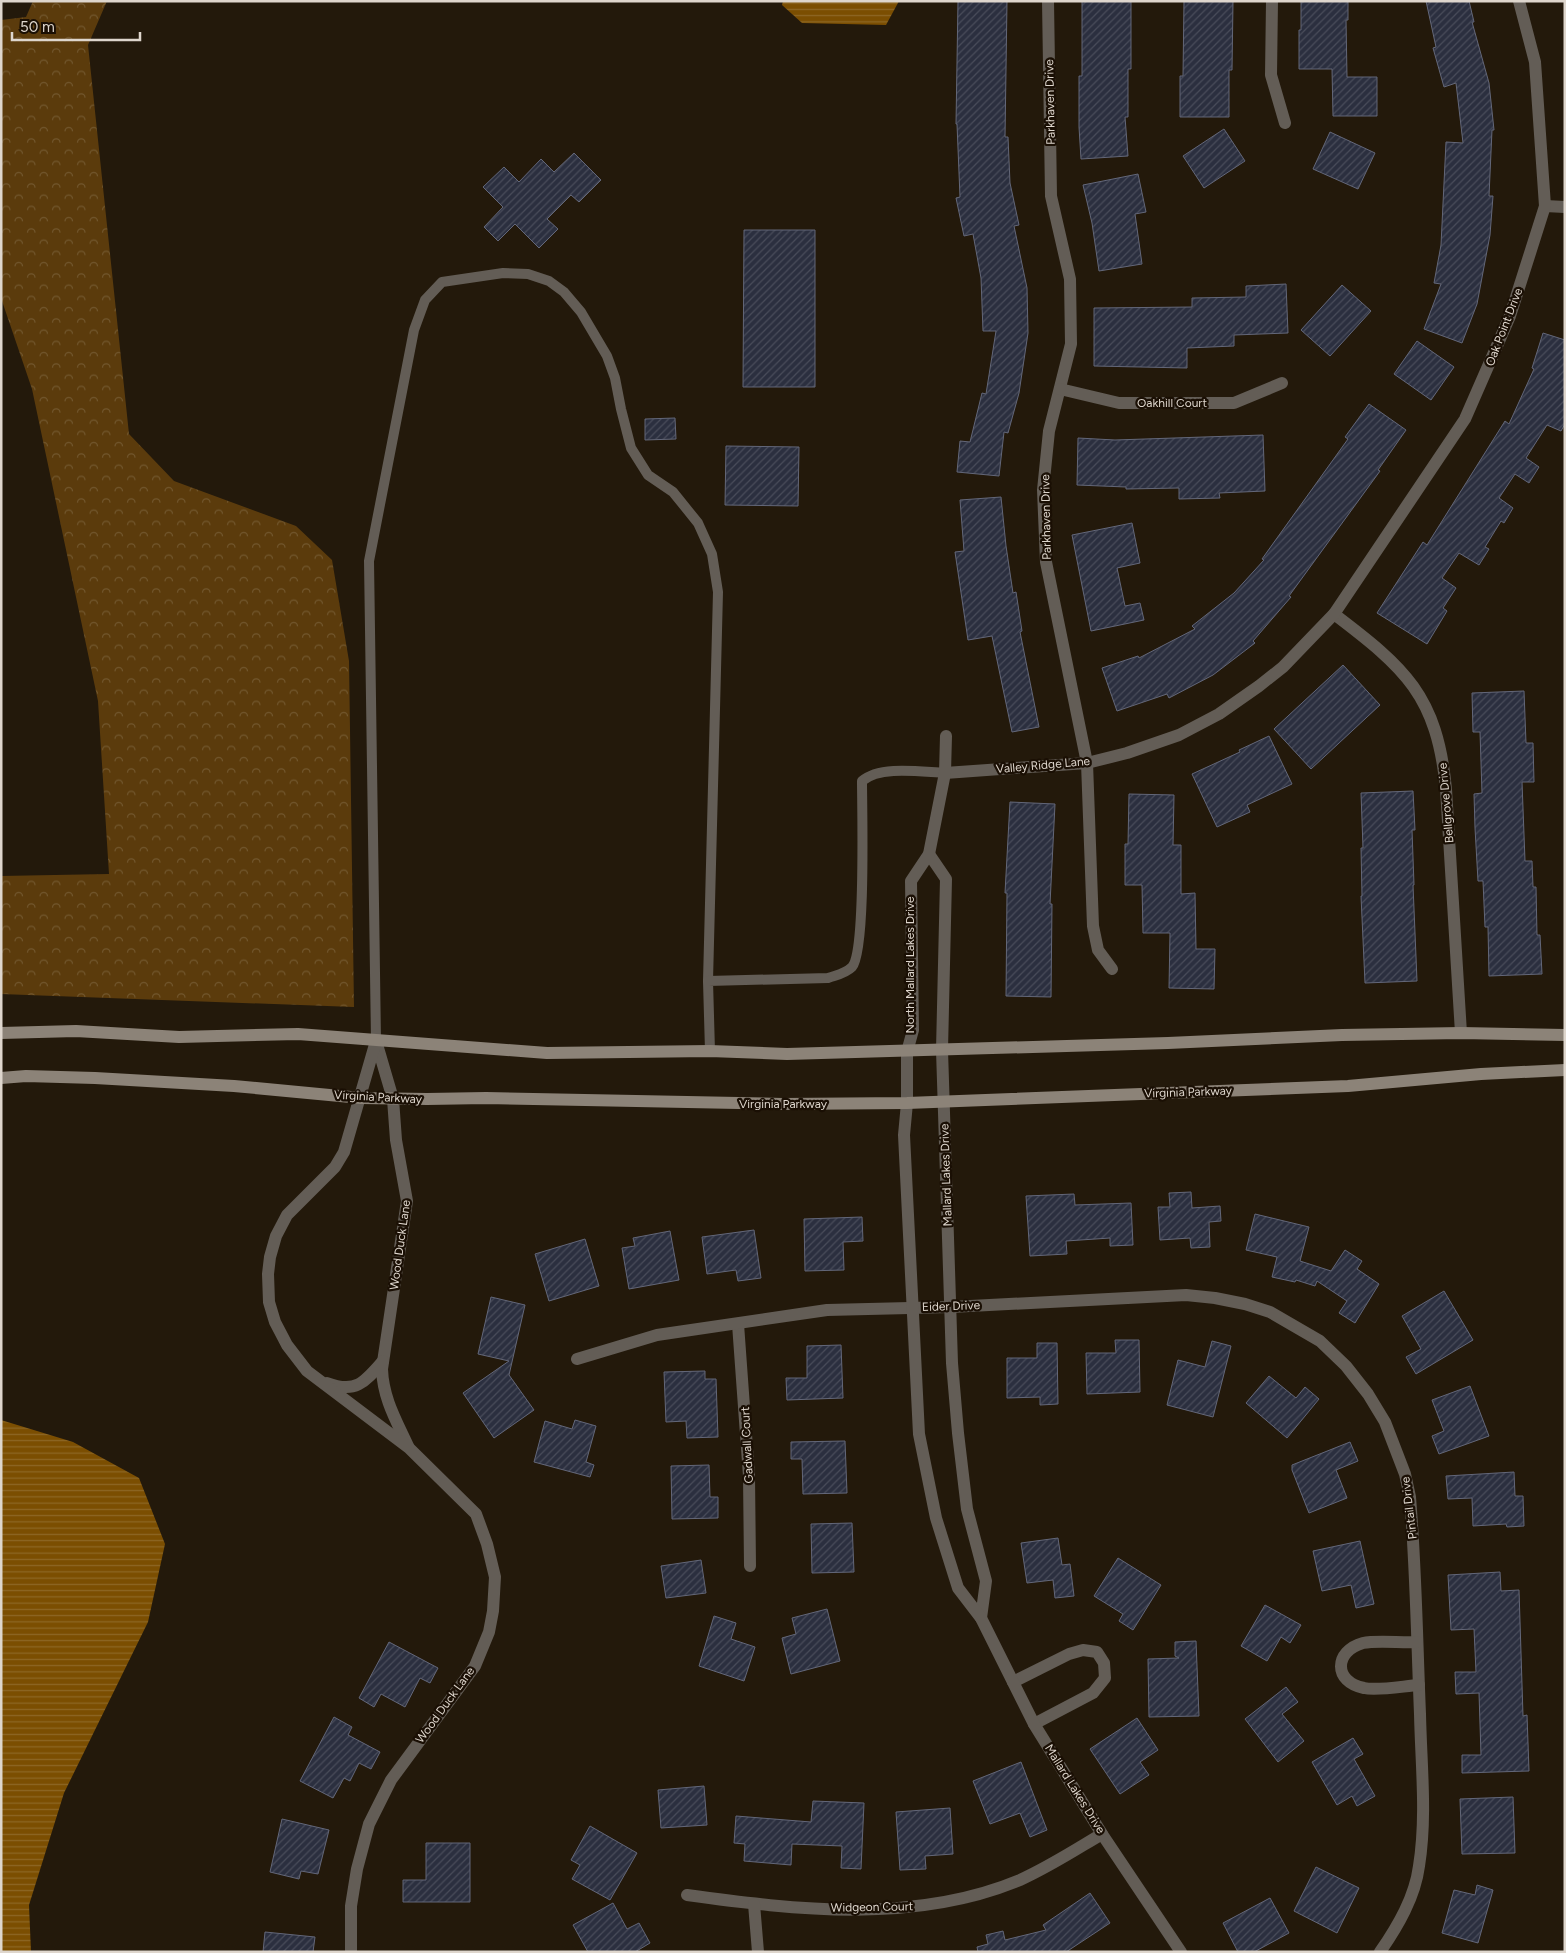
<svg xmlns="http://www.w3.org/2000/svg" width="1566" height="1953" font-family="Figtree,sans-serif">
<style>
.forest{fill:url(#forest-crowns)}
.water{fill:url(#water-rules)}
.building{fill:url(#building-hatch);stroke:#636779}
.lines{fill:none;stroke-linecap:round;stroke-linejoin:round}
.service{stroke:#635d56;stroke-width:10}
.minor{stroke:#635d56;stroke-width:12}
.tertiary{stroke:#635d56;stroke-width:12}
.secondary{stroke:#8c8378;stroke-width:12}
.labels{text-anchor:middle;stroke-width:4.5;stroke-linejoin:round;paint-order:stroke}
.street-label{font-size:12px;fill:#ded6cd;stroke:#1a0f04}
</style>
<defs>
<pattern id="forest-crowns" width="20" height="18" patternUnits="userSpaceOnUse" patternTransform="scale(1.25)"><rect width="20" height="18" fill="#5b3b0c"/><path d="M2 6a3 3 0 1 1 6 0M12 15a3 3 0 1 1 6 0" fill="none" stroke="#72572e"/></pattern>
<pattern id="water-rules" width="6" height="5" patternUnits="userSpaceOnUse" patternTransform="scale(1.25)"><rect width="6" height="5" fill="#7b4e01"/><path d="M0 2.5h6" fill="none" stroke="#8d6725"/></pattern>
<pattern id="building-hatch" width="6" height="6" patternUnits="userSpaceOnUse" patternTransform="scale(1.25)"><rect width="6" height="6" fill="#2b2f3f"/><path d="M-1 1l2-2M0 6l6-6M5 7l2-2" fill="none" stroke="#494c5a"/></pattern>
</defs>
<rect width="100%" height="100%" fill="#23190b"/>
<path class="forest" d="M33,1h74l-19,44 41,389 45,47 122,45 36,34 17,101 5,346 -353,-13v-118l108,-2 -11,-173 -66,-312 -31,-91v-278l25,-3z"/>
<g class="water">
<path d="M783,1h116l-13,24 -84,-2 -20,-18z"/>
<path d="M1,1420l72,22 66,36 26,66 -17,78 -84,171 -35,112 2,47h-30z"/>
</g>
<g class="building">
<path d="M958,1h49l-2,136h3l2,46 9,42 -5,1 13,62 1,45 -9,60 -11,40 -4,-1 -5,44 -42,-4 3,-31 10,1 12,-49 4,1 10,-63h-13l-2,-53 -8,-44 -9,2 -8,-38 4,-1 -3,-73h-1z"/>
<path d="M1082,1h49v68h-3v48h-3l3,39 -47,3 -2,-32v-51h3z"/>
<path d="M1184,1h49l-1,69h-3v47h-49v-41h3z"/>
<path d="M1301,1h47v19h-2l1,57h30v39h-44l-1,-47h-33v-39h2z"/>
<path d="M1426,1h43l5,21h-2l17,61 5,47h-2l-3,66h4l-3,39 -13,69 -15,39 -38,-14 17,-45 -7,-1 7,-38 5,-103 17,1 -7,-60 -12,4 -11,-39 3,-1z"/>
<path d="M1224,129l21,32 -41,27 -21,-32z"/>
<path d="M1330,132l45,21 -17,36 -45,-20z"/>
<path d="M574,153l27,27 -22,22 -8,-7 -24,24 11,10 -19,19 -24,-24 -17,17 -14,-14 19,-20 -20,-20 21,-20 15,15 22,-23 13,13z"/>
<path d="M1138,174l8,38 -11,2 7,50 -43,7 -7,-48 -9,-38z"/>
<path d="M744,230h71v157h-72z"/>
<path d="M1286,284l2,49 -54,2v11l-47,2v20l-93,-2v-58l98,-1v-9l54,-1v-11z"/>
<path d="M1342,285l29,26 -41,45 -29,-26z"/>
<path d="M1543,333l22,7v84l-4,7 -14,-6 -21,33 13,9 -10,16 -14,-9 -16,24 14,10 -9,15 -3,-2 -16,26 4,2 -10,16 -20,-12 -17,25 14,10 -13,20 4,3 -20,33 -50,-31 46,-71 4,3 78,-124 4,3 25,-55 -2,-1z"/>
<path d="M1417,341l37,26 -23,33 -37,-26z"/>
<path d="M1369,404l37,26 -28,40 2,1 -91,125 2,1 -38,44 2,2 -42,32 -44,23 -2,-4 -50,17 -15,-43 36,-12 1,2 56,-29 -3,-3 42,-33 30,-33 -2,-1 86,-120 -3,-2z"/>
<path d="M675,418l1,21 -31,1v-21z"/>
<path d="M1263,435l2,56 -46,2 1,5 -41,1v-11l-53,1v-2l-49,-2 1,-47 37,2z"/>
<path d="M726,446l73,1 -1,59 -73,-1z"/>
<path d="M1001,497l5,49 7,47 3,-1 6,39 -2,1 19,95 -27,5 -20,-96 -24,4 -13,-88 9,-1 -4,-51z"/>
<path d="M1132,523l8,40 -23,5 8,38 15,-3 4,17 -53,11 -19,-96z"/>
<path d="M1343,665l37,40 -69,64 -37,-40z"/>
<path d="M1524,691l2,52h7l1,39h-12l3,79h7l1,26h3l1,48h3l2,39 -53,2 -1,-49h-3l-2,-46h-5l-3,-53 -1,-34 8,-1 -2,-61h-7l-1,-39z"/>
<path d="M1269,736l23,48 -45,21 3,7 -33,15 -25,-53 48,-22 -1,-2z"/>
<path d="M1413,791l2,39h-3l2,55h-1l4,96 -52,2 -4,-87h1l-1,-48h2l-2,-55z"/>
<path d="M1129,794l45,1 -1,50h8v49l14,-1 1,56h19l-1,40 -45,-1 1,-55h-27l-1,-48h-17v-41h3z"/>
<path d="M1010,802l45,2 -5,100h2l-1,93 -45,-1 1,-103h-2z"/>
<path d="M1191,1192l1,16 28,-2 1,15 -12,1 1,25 -19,1 -1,-10 -30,2 -2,-33h12l-1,-14z"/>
<path d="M1074,1194l1,11 56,-2 2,42 -23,1v-8l-44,3 1,13 -37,2 -4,-60z"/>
<path d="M1255,1214l54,13 -9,34 31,10 14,-21 17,11 -5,8 22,15 -24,39 -16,-10 8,-12 -30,-20 -2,5 -19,-6 -1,2 -23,-5 5,-20 -31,-7z"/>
<path d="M862,1217l1,24 -20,1 1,28 -39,1 -1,-52z"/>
<path d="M754,1230l7,48 -23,3 -2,-11 -29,4 -5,-37z"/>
<path d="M670,1231l9,49 -50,9 -7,-41 13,-2 -2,-8z"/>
<path d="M585,1239l14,47 -50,15 -14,-47z"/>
<path d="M1444,1291l29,49 -57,34 -10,-17 15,-8 -19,-33z"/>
<path d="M491,1297l34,8 -16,70 25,35 -40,28 -31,-45 46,-32 -31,-7z"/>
<path d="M1115,1340h24l1,52 -53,2 -1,-41h30z"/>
<path d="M1212,1341l19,5 -18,71 -46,-12 11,-45 27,7z"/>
<path d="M1037,1343h20l1,61 -18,1v-8l-33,1v-40h30z"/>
<path d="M841,1345l2,53 -56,2 -1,-22h21v-32z"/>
<path d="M705,1371v8h11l2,58 -31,1 -1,-17 -20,1 -2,-50z"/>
<path d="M1269,1376l27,22 9,-11 14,12 -32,39 -41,-35z"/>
<path d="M1470,1386l19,50 -50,18 -7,-18 12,-5 -12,-31z"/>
<path d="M575,1420l21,6 -10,36 8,3 -4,12 -56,-15 11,-41 27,8z"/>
<path d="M845,1441l2,52 -44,1 -1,-35h-11v-17z"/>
<path d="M1350,1442l8,19 -22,9 11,28 -38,15 -17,-43v-5z"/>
<path d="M709,1465l1,32h8v21l-46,1 -1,-53z"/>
<path d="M1514,1472l1,24h8l1,30 -17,1 -1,-3 -33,2 -1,-28 -24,1 -2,-23z"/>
<path d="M852,1523l2,49 -42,1 -1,-49z"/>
<path d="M1058,1538l4,27 8,-1 4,32 -19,2 -2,-18 -26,3 -6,-40z"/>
<path d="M1360,1541l14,63 -18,4 -5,-23 -29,6 -9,-40z"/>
<path d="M1118,1558l43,27 -28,45 -14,-9 4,-7 -29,-18z"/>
<path d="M701,1560l5,33 -40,5 -5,-32z"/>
<path d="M1500,1572l1,19 18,-1 4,126 4,-1 2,56 -67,2v-18h19l-2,-62 -23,1 -1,-22h21l-2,-43 -23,1 -3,-55z"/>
<path d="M1265,1605l36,20 -11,18 -9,-6 -14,24 -26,-15z"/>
<path d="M827,1609l13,52 -49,13 -9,-36 14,-4 -4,-16z"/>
<path d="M714,1616l22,7 -5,16 24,8 -11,34 -45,-15z"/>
<path d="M1196,1641l3,75 -50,1 -1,-58 31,-1 -4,-2v-14z"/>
<path d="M389,1642l49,26 -8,15 -10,-5 -15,29 -24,-13 -7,13 -15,-9z"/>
<path d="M1286,1687l12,15 -16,12 22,27 -26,21 -33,-43z"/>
<path d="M334,1717l18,10 -4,8 32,17 -9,17 -12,-6 -9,18 -6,-3 -11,20 -33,-17z"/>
<path d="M1137,1718l21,32 -18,12 9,13 -29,19 -30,-45z"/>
<path d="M1353,1738l10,16 -9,5 21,37 -18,10 -5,-10 -15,9 -25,-43z"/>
<path d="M1021,1762l26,68 -17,7 -10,-24 -30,11 -17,-43z"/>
<path d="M704,1786l3,39 -46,3 -3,-38z"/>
<path d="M1513,1797l2,56 -53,1 -2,-55z"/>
<path d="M813,1801l51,2 -3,66 -20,-1 1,-22 -50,-2 -1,21 -47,-4 1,-17 -11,-1 2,-27 75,6z"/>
<path d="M950,1808l3,46 -28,2 1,13 -26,1 -4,-58z"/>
<path d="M282,1819l47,11 -11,44 -17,-3 -2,8 -29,-7z"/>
<path d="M590,1826l47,27 -27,47 -38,-21 8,-14 -9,-5z"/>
<path d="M426,1843h44v59h-67v-22h23z"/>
<path d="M1316,1867l43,21 -22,45 -43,-22z"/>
<path d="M1477,1885l16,5 -15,53 -36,-10 12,-43 21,5z"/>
<path d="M1090,1893l20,30 -44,29h-88l-1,-5 11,-3 -2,-9 17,-4 2,9 41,-10 -3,-5z"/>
<path d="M1270,1898l19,35 -35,19h-16l-15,-29z"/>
<path d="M613,1903l14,26 12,-6 11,20 -15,9h-47l-15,-27z"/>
<path d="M265,1932l50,5 -2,15h-50z"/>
</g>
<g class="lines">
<g class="service">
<path d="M376,1041l-7,-480 45,-231 11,-30 17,-18 61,-9 25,1 21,7 15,11 17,20 26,44 8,22 6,31 10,39 17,27 25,17 25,31 14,31 6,38 -10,389"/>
<path d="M710,1051l-2,-70 120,-3c8,-3 17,-4 24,-11 14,-16 10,-157 10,-186 18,-16 60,-9 83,-8"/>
</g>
<g class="minor">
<path d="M1048,1l3,195 19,83 1,65 -22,87 -6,59 3,72 41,201 6,163 5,24 14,19"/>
<path d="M1272,1l-1,74 14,48"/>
<path d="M1545,206l20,1"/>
<path d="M1060,389l59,14h115l48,-20"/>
<path d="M1334,614c71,54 103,81 112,175l15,244"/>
<path d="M945,773l142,-10 40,-10 52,-18 40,-21 40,-28 24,-19 51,-53 131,-195 45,-103 35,-110 -10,-144 -16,-61"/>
<path d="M929,854l17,25 -4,171"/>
<path d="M376,1041l17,58 3,41 11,61 -25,168c1,29 14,51 26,77"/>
<path d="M907,1052l6,-22 -2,-149 18,-27 16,-81 1,-37"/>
<path d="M738,1324l11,152 1,90"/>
<path d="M577,1359l80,-24 170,-25 124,-3 235,-12 29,3 30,6 25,8 50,29 26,25 22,28 17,28 20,52 5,23c6,72 7,145 10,217 1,50 7,102 -1,152 -4,31 -21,60 -39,86"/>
<path d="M327,1383c29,11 38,-1 56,-22"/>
<path d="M1417,1642c-14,1 -41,-2 -54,1 -29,8 -30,39 1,45 13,3 40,-2 55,-3"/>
<path d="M1013,1682l56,-28 14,-4 14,2 7,11 1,15 -12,15 -59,31"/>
<path d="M687,1895c109,15 228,29 333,-15 29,-13 55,-30 82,-46"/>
<path d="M754,1904l4,48"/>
<path d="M351,1952v-46l6,-37 12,-45 22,-44 84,-114 14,-34 4,-21 2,-34 -8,-33 -11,-30 -67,-66 -102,-77 -20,-26 -12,-23 -6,-20 -1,-28 2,-17 6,-21 11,-21 48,-48 9,-15 32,-111"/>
</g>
<g class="tertiary">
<path d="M942,1050l10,313 6,70 9,76 19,72 -5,37"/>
<path d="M907,1052v51l-3,32 15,299 17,84 22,70 23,30 53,106 68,110 79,118"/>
</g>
<g class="secondary">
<path d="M1,1033l75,-2 103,6 119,-3 249,19 163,-2 77,3 381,-11 174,-8 119,-2 104,2"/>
<path d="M1,1078l25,-2 69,2 139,8 127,12 66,1 59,-1 297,6 124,-1 441,-17 133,-12 84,-4"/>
</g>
</g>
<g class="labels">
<g class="street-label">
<text transform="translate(1050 102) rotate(-91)" y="4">Parkhaven Drive</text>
<text transform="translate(1504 327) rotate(-69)" y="4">Oak Point Drive</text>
<text x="1172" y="407">Oakhill Court</text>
<text transform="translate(1046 517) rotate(-91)" y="4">Parkhaven Drive</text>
<text transform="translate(1043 765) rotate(-5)" y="4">Valley Ridge Lane</text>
<text transform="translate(1446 803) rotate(-95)" y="4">Bellgrove Drive</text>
<text transform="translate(910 965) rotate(-90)" y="4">North Mallard Lakes Drive</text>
<text transform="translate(1188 1092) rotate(-2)" y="4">Virginia Parkway</text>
<text transform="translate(378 1097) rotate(3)" y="4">Virginia Parkway</text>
<text x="783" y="1108">Virginia Parkway</text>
<text transform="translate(946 1175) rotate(-92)" y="4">Mallard Lakes Drive</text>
<text transform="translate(400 1245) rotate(-82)" y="4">Wood Duck Lane</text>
<text transform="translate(951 1306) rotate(-2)" y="4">Eider Drive</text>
<text transform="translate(747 1445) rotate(-93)" y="4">Gadwall Court</text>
<text transform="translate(1409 1508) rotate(-97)" y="4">Pintail Drive</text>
<text transform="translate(445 1705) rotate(-54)" y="4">Wood Duck Lane</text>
<text transform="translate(1075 1789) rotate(58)" y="4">Mallard Lakes Drive</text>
<text transform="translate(872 1907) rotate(-1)" y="4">Widgeon Court</text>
</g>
</g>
<rect width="1566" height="1953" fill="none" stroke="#ded6cd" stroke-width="5"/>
<path d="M12 32v8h128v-8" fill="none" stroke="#ded6cd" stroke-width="2.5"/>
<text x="20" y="32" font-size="15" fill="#ded6cd" stroke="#1a0f04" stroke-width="4" paint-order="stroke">50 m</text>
</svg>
